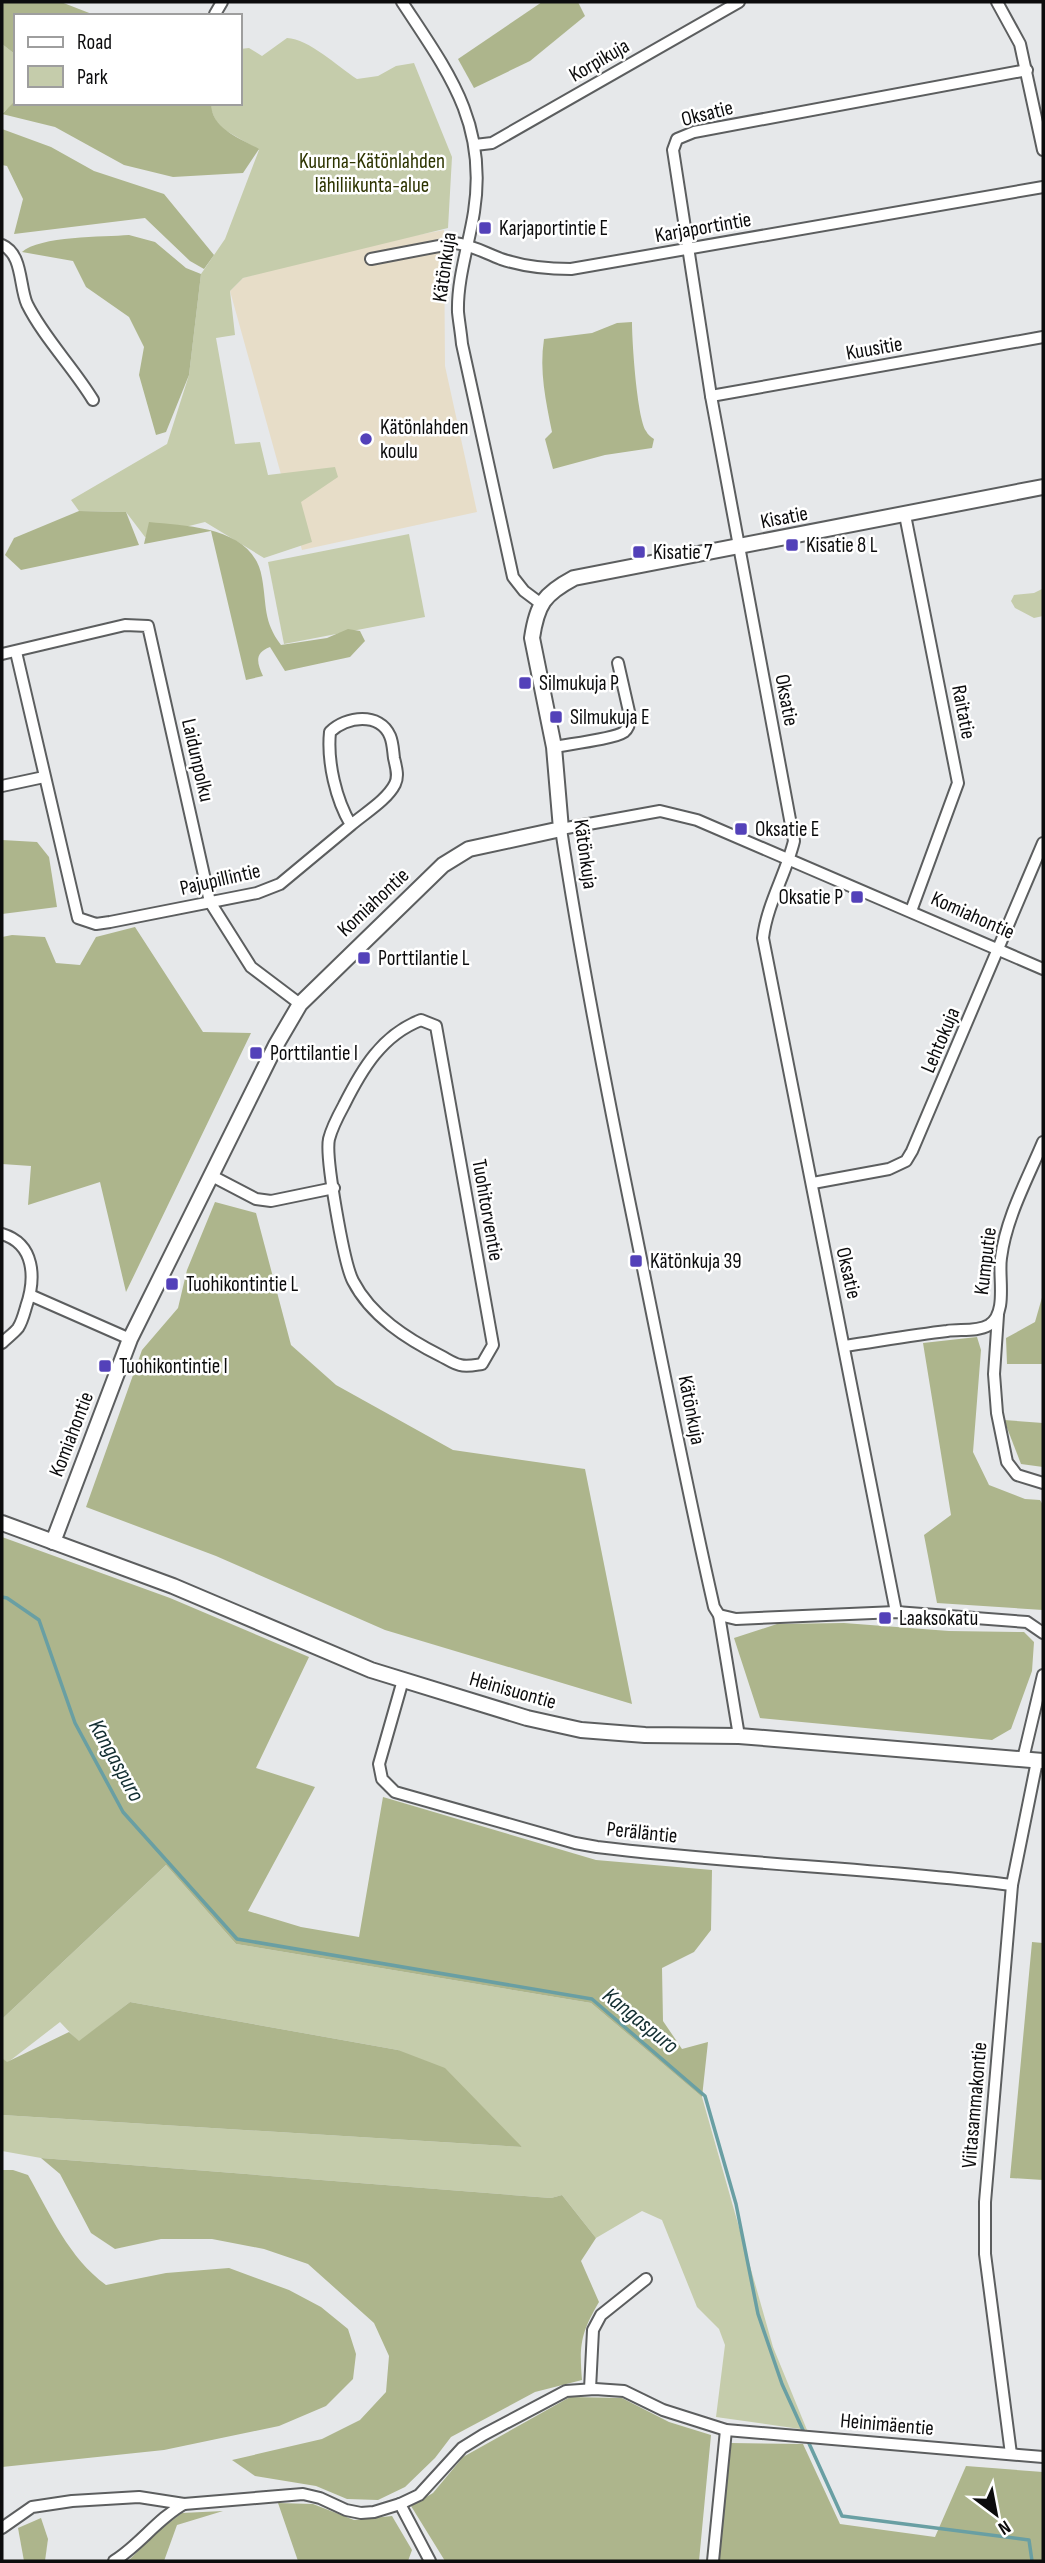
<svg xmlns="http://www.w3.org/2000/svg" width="1045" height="2563" font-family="'Sofia Sans Condensed',sans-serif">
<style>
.education{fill:#e7ddc8}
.green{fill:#c5ccab}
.forest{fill:#adb58c}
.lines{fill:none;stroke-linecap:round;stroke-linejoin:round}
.stream{stroke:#699fa3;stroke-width:3.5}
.minor-casing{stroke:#5c5e5f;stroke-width:14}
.tertiary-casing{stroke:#5c5e5f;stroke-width:18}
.minor{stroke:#fff;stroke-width:10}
.tertiary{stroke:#fff;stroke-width:14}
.poi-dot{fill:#5341b9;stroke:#fff;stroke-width:2.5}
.labels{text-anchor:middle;stroke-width:5;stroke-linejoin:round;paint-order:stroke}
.street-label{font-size:21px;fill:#0c0c0d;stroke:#fff}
.park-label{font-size:21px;fill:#2d3401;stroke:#fff}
.poi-label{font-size:21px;fill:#0c0c0d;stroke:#fff;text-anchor:start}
.water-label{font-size:23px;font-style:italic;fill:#122e31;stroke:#fff}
</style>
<rect width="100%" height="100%" fill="#e6e8ea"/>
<path class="education" d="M444,230l1,136 32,146 -175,38 -72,-259 13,-13 104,-30z"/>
<g class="green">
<path d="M287,38c22,1 50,28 70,41l21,-3 18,-10 18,-3 38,94 -4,71 -205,50 -13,13 5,44 -19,3 19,106 25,-2 8,33 67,-8 3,10 -37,25 11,40 -48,16 -59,-36 -60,15 -19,-25 -47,-1 -8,-11 96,-56 22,-69 12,-101 24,-35 34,-89 -41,-24 -8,-19 2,-4h28v-54l9,-1 13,8z"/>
<path d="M2,44l14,11v45l-2,4 -12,9z"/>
<path d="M409,534l16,83 -141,27 -16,-82z"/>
<path d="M1043,585v31l-9,2 -19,-10 -4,-7 3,-6 20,-2 8,-4z"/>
<path d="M166,1865l70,79 355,59 111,94 71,250 34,83 -91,-13 9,-72 -6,-16 -22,-22 -35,-87 -20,-9 -46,27 -34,-43 -11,3 -510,-40 -39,-7v-36l520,32 -124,-97 -268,-48 -51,40 -19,-20 -53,41 -5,-5v-39z"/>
</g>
<g class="forest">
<path d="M2,2h59l36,14h-81v39l-14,-11z"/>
<path d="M542,2h36l7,14 -55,45 -56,27 -16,-29z"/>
<path d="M16,100v3h195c0,26 29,35 48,46l-16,24 -70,4 -49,-12 -69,-38 -53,-13z"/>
<path d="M2,129l49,18 43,24 70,23 50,61 -10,14 -14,-8 -45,-43 -131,16 9,-35 -16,-33 -5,-1z"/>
<path d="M129,235l26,7 31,26 15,6 -12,101 -23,57 -10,3 -17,-60 5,-28 -15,-30 -43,-30 -13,-26 -51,-9c17,-16 82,-15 107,-17z"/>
<path d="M632,322c0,19 5,95 14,109 2,4 5,6 8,8l-2,9 -47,7 -52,14 -8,-30 7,-7c-6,-30 -13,-61 -8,-93l48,-6 25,-10z"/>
<path d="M79,511l47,1 13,33 -118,25 -16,-15 9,-17z"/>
<path d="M149,522c40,4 105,5 113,56 5,28 1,43 19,67l46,-7 21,-9 12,2 5,10 -15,16 -65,14 -15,-24c-16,6 -13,16 -7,29l-17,4 -35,-149 -67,13z"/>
<path d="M2,840l35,2 12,15 8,50 -55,7z"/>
<path d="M135,927l68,105 48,1 -125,259 -26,-110 -72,23 3,-39 -29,-2v-227l10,-2 33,2 11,26 24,2 16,-28z"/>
<path d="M215,1202l41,11 35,132 45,40 117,65 132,19 47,235 -247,-74 -169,-74 -130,-49 56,-157 36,-42 9,-38z"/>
<path d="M1043,1294v70h-36l-1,-26 29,-16z"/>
<path d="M977,1337l4,13 -8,102 16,33 36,14 15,1 3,5v105l-106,-7 -13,-68 27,-20 -28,-172z"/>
<path d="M1004,1420l39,3v44l-22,-3z"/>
<path d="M2,1537l168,61 139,59 -53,111 59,19 -67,124 53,16 58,10 24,-140 213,63 116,10 -1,60 -17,22 -32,16 1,53 19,28 26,-7 -6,55 -111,-94 -355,-59 -70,-79 -164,154z"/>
<path d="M844,1623l105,8 75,1 10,10 -2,29 -21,58 -19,11 -232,-22 -26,-80 43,-14z"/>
<path d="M1032,1942l11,1v237l-33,-2z"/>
<path d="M130,2002l268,48 47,18 77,79 -520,-32v-57l5,4 62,-30 10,9z"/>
<path d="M41,2158l510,40 11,-3 34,43 -15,23 18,41c-18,31 -20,42 -17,78l-47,12 -84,45 -16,21 -30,29 -27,13 -31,-1 -31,-13 -61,-10 -23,-16 90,-21 38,-19 26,-28 3,-36 -15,-33 -66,-59 -44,-15 -52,-10h-51l-46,10 -24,-16 -31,-59z"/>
<path d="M2,2170h11l15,5c22,39 41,83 78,110l60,-12 63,-5 60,22 32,17 27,22 8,25 -3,25 -27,27 -47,20 -115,24 -162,17z"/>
<path d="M570,2397l52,1 47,24 42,13 -12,126h-254l-34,-55 22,-13 30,-36z"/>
<path d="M731,2443l72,1 37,80 95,13 31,-71 77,6v89h-324z"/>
<path d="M278,2503l35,1 41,16 38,-4 20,34 -4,11h-110z"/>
<path d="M223,2511l-46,14 -13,36h-36l29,-29 25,-19z"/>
<path d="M41,2518l7,21 -3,22h-21l-6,-33z"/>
</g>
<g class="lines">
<path class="stream" d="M2,1597l5,1 32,22 36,103 48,89 114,127 355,60 113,97 31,108 22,110 24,70 60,132 187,24 3,21"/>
<g class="minor-casing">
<g id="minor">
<path d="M402,2c46,70 86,121 72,210 -5,32 -17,67 -16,100 1,10 3,21 4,32l51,233 11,14 16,12"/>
<path d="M997,2l23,42 23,106"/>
<path d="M215,14l7,-12"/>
<path d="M475,145l17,-2 247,-141"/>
<path d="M2,245c21,9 17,41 25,59 17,34 46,63 66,96"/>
<path d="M371,259l84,-16c17,2 30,10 46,16 24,8 45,10 70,10l472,-82"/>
<path d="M711,396l332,-59"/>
<path d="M905,515l53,268 -47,128"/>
<path d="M16,652l62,266 18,6 14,-2 147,-29 23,-9 71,-59c-15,-25 -24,-63 -21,-93 16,-16 50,-20 60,4 3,7 3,15 4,22 2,9 5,18 1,26 -8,16 -30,29 -44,41"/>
<path d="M2,654l123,-29 23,1 62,276 41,65 49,37"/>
<path d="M554,747c15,-3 60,-8 70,-15 5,-4 6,-10 6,-16l-12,-53"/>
<path d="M2,786l42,-9"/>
<path d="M421,1020l15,6 57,319 -11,19c-7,1 -15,3 -22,1 -6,-1 -13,-6 -19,-9 -34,-17 -70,-40 -88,-75 -9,-17 -28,-124 -24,-142 3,-12 9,-23 15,-34 18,-36 38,-70 77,-85z"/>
<path d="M212,1176l44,23 15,2 63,-13"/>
<path d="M813,1183l76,-14 17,-8 6,-10 131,-308"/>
<path d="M2,1234c33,10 34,44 24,73 -2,7 -4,15 -8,21 -4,5 -11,10 -16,15"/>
<path d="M30,1295l100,44"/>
<path d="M998,1315l-4,59 3,39 10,49 10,13 26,8"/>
<path d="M845,1346c34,-5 68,-11 102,-15 13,-2 30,1 42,-6 19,-12 9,-48 12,-67 5,-40 26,-78 42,-116"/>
<path d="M896,1612l-133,-674c4,-34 23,-64 31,-97l-83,-445 -38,-246 4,-11 17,-7 333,-62"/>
<path d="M719,1615l17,4 160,-7 131,10 16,11"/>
<path d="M403,1680l-24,84 3,15 13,13 180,51 22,4c138,17 277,21 415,38"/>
<path d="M739,1736l-20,-121 -5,-8c-29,-127 -54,-255 -80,-383 -27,-131 -53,-263 -73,-395l99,-18 37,9 346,149"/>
<path d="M1023,1759l20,-84"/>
<path d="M590,2389l3,-59 8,-15 45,-36"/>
<path d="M1011,2454l-26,-200v-52l27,-317 25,-124"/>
<path d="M400,2504l30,57"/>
<path d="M2,2528l30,-21 40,-6 67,-4 45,7 119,-10 17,4 26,12 15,3 13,-1 26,-8 19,-9 43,-47 21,-13 83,-44 29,-2 29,2 39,19 63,20 317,27"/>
<path d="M114,2561c26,-16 43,-42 70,-57"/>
<path d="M713,2561l13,-131"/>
</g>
</g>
<g class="tertiary-casing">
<g id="tertiary">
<path d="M2,1523l171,63 198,84 156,48 54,12 64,5 94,1 304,25"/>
<path d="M53,1542l77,-203 146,-294 24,-41 143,-139 26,-16 92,-20 -7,-82 -22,-109c5,-34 12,-44 42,-60l469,-91"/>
</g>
</g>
<use href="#minor" class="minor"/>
<use href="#tertiary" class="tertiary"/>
</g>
<g class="poi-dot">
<rect x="478" y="221" width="14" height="14" rx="3.5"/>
<circle cx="366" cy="439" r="7"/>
<rect x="785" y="538" width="14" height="14" rx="3.5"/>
<rect x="632" y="545" width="14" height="14" rx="3.5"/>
<rect x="518" y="676" width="14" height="14" rx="3.5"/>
<rect x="549" y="710" width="14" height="14" rx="3.5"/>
<rect x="734" y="822" width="14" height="14" rx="3.5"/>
<rect x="850" y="890" width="14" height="14" rx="3.5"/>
<rect x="357" y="951" width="14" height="14" rx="3.5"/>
<rect x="249" y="1046" width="14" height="14" rx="3.5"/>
<rect x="629" y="1254" width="14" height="14" rx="3.5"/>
<rect x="165" y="1277" width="14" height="14" rx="3.5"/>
<rect x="98" y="1359" width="14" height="14" rx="3.5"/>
<rect x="878" y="1611" width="14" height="14" rx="3.5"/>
</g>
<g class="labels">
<g class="street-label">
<text transform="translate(599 60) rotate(-30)" y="7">Korpikuja</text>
<text transform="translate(707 113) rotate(-14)" y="7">Oksatie</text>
<text transform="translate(703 227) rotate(-10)" y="7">Karjaportintie</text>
<text transform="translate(444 267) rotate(-82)" y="7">Kätönkuja</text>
<text transform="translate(874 348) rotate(-10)" y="7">Kuusitie</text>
<text transform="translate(784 517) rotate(-11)" y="7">Kisatie</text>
<text transform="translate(787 700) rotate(79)" y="7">Oksatie</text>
<text transform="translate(964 712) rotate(79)" y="7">Raitatie</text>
<text transform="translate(198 760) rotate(77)" y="7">Laidunpolku</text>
<text transform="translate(586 854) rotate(82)" y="7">Kätönkuja</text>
<text transform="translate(220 879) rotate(-13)" y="7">Pajupillintie</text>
<text transform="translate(373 902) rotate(-43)" y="7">Komiahontie</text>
<text transform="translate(973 915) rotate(24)" y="7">Komiahontie</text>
<text transform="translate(940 1040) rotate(-67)" y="7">Lehtokuja</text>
<text transform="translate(488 1210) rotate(80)" y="7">Tuohitorventie</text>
<text transform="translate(985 1261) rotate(-83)" y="7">Kumputie</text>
<text transform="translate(849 1273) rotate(77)" y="7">Oksatie</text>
<text transform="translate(692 1410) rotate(79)" y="7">Kätönkuja</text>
<text transform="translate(71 1434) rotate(-69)" y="7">Komiahontie</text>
<text transform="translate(513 1690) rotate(16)" y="7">Heinisuontie</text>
<text transform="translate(642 1832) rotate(6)" y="7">Peräläntie</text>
<text transform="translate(974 2105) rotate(-85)" y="7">Viitasammakontie</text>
<text transform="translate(887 2424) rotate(5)" y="7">Heinimäentie</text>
</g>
<g class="park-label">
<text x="372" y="168">Kuurna-Kätönlahden<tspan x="372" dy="24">lähiliikunta-alue</tspan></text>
</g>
<g class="poi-label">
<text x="499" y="235">Karjaportintie E</text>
<text x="380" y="434">Kätönlahden<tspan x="380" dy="24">koulu</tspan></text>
<text x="806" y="552">Kisatie 8 L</text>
<text x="653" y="559">Kisatie 7</text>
<text x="539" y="690">Silmukuja P</text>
<text x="570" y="724">Silmukuja E</text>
<text x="755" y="836">Oksatie E</text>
<text x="843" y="904" text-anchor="end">Oksatie P</text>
<text x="378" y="965">Porttilantie L</text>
<text x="270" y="1060">Porttilantie I</text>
<text x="650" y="1268">Kätönkuja 39</text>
<text x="186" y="1291">Tuohikontintie L</text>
<text x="119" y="1373">Tuohikontintie I</text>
<text x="899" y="1625">Laaksokatu</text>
</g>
<g class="water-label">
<text transform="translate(117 1760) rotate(61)" y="8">Kangaspuro</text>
<text transform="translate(641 2020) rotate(39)" y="8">Kangaspuro</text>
</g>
</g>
<rect width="1045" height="2563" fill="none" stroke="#0c0c0d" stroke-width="7"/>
<rect x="14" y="14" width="228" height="91" fill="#ffffff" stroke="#9e9e9e" stroke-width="2"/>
<rect x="28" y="37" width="35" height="10" fill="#ffffff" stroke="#9e9e9e" stroke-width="2"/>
<text x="77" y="49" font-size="21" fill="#0c0c0d">Road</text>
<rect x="28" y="66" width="35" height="21" fill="#c5ccab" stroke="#9e9e9e" stroke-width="2"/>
<text x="77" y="84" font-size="21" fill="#0c0c0d">Park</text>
<g transform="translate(996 2514) rotate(148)" stroke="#ffffff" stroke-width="5" paint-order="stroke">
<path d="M0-5L12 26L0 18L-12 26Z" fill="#0c0c0d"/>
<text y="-10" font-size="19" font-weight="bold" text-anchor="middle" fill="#0c0c0d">N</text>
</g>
</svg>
